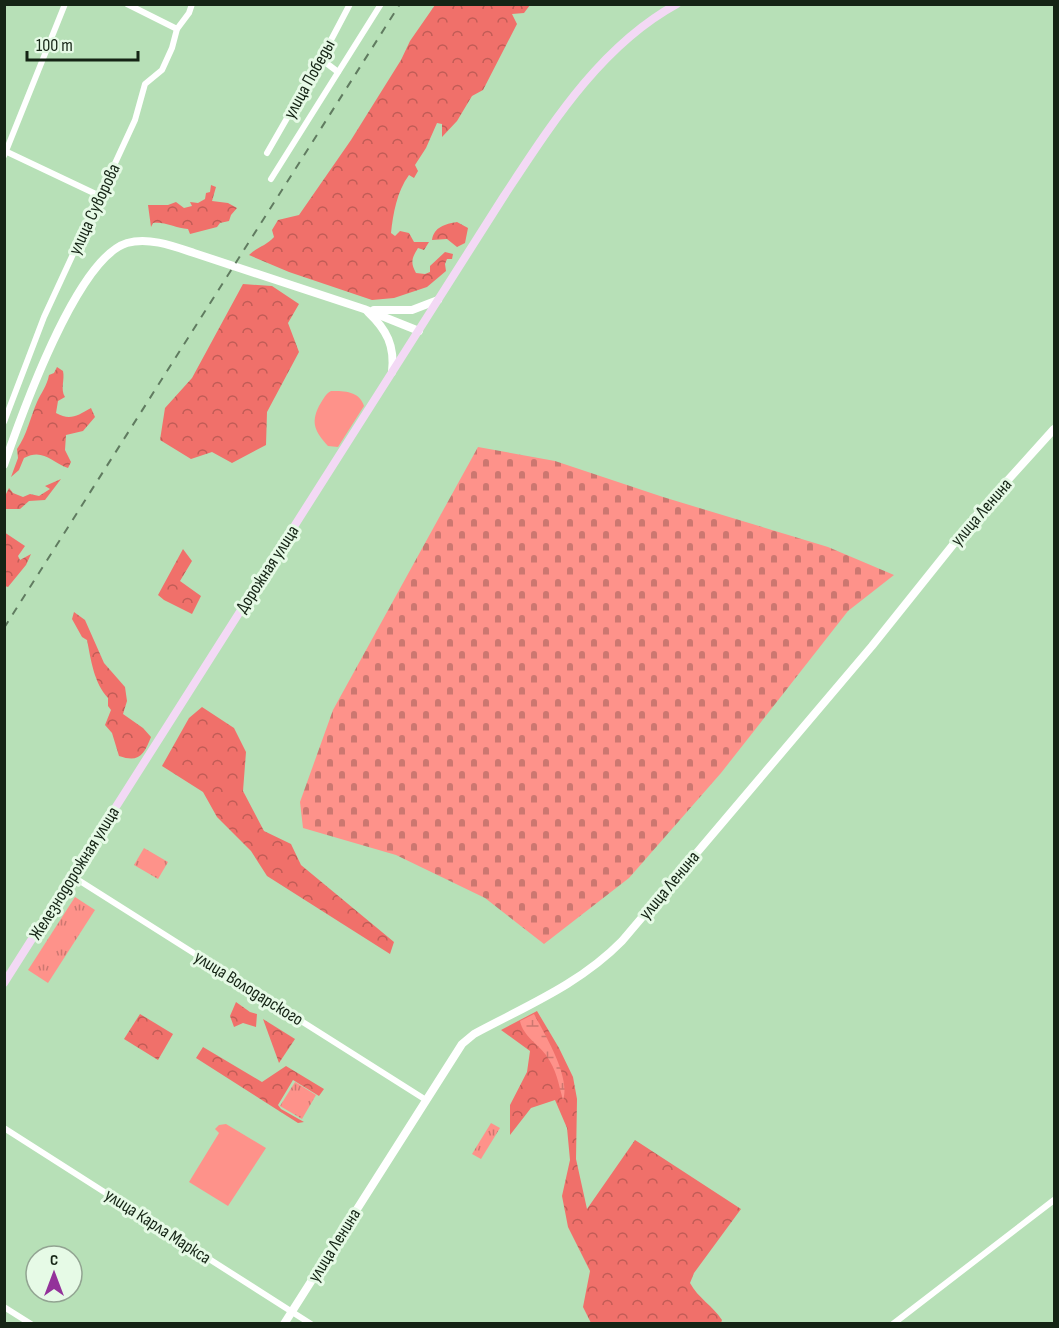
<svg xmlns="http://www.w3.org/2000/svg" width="1059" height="1328" font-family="'Sofia Sans Condensed',sans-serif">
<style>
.grass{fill:#fe928a}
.forest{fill:url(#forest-crowns)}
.wetland{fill:url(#wetland-marsh)}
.cemetery{fill:url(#cemetery-stones)}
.park{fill:url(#park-tufts)}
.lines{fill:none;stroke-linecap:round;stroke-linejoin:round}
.minor{stroke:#fff;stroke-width:6}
.tertiary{stroke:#fff;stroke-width:8}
.secondary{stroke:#f3d9f5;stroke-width:8}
.rail{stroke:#607b60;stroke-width:2;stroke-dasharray:8 8;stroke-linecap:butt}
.labels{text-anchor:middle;stroke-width:6;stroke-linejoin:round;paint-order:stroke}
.street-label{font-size:18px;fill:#152415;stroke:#e6fae6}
</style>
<defs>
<pattern id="forest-crowns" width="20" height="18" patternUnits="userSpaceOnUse" patternTransform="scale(1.5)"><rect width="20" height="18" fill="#f0706a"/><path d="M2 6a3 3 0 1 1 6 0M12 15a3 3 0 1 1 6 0" fill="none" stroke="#c15c56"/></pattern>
<pattern id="wetland-marsh" width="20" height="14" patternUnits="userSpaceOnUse" patternTransform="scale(1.5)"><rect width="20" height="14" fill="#fe928a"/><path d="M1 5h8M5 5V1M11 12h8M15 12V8" fill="none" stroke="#cc7770"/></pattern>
<pattern id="cemetery-stones" width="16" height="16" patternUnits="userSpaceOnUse" patternTransform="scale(1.5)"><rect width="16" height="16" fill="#fe928a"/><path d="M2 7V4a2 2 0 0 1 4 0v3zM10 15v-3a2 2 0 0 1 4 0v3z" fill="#cc7770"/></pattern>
<pattern id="park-tufts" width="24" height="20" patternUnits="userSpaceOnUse" patternTransform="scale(1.5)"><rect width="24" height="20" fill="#fe928a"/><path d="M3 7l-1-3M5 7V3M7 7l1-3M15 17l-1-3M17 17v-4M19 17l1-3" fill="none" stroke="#cc7770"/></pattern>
</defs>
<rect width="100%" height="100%" fill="#b7e0b7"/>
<g class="grass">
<path d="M331,391c14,0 28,0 33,15l-26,41 -10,-1c-12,-14 -18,-22 -9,-40 4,-6 6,-12 12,-15z"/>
<path d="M226,1124l40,24 -38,58 -39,-24 30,-49 -4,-4 4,-4z"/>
</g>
<g class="forest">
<path d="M435,5h95l-6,8 -12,1 5,10 -34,66 -11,6 -15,25 -15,16v-13l-5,-1 -11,25 -11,17 3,6 -4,7 -5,-3c-12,16 -16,39 -18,58l4,3 5,-5 9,2 5,9h15l-5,8 -6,-2c-6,10 -8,14 -2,25l9,1 5,-2v-6l15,-14 8,2 -1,5h-5l-2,5 1,7 -19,16 -33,11 -22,2 -83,-28 -40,-17c8,-8 17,-9 25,-18l-2,-7 6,-10 21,-5 52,-75 50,-80 9,-19z"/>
<path d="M211,185l5,2 -4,14 16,2 9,5 -6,7 -2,6 -9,2 -3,4 -27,7 -2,-5c-12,-1 -25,-8 -35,-6l-2,4 -3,-22h20l8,-3 8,6 8,-2 -2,-4 8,1 7,-4 1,-6 4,-1z"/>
<path d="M457,222l11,6 -3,15 -8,4 -10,-8 -15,1c2,-13 13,-16 25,-18z"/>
<path d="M243,284l29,2 27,18 -11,19 11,29 -32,60 -1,33 -34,18 -20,-11 -21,7 -31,-19 5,-32 27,-30z"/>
<path d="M57,367l6,4c2,9 -3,18 2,26l-7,4 -2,12c14,8 21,3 35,-5l4,9 -12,14 -17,4 -1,15 6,12 -3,6c-17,-6 -25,-20 -44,-10l-5,12 -8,7 7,-19 -1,-9c10,-14 13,-31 20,-47 4,-9 10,-16 12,-27l5,-2z"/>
<path d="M61,479l-16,21 -16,1 -9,8h-15v-13l4,-8 4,5 10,4 7,-3 9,2 11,-7 -5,-3z"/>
<path d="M4,532l21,14 -7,10 2,4 11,-6 -5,11 -18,22 -3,-1z"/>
<path d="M183,549l9,12 -12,20 21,15 -9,18 -28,-14 -6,-5z"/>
<path d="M74,612l11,8 19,43 21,24 2,14 -4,13 20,14 8,9c-7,18 -12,26 -32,19l-7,-23 -7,-8 6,-15 -3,-4v-8c-14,-15 -17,-38 -21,-58l-5,-3 -10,-18z"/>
<path d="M202,707l32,21 12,24 -3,39 21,40 27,13 10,21 93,77 -4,12 -123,-78 -16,-25 -34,-34 -14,-25 -41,-26 27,-48z"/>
<path d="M236,1002l14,10 7,2 -1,13 -13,-4 -9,4 -4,-11z"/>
<path d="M537,1011l22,37 14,29 4,22 -1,60 11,50 48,-69 106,69 -47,64 -4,10c8,15 23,23 32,37l-1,3h-130l-8,-16 7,-36 -22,-44 -6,-31 8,-36 -3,-32 -12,-28 -24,8 -21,27v-30l17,-33 3,-21 -29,-21z"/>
<path d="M140,1014l33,20 -15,26 -34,-21z"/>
<path d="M263,1019l32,20 -16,24z"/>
<path d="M203,1047l59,35 24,-16 38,23 -5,7 -26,-16 -15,25 3,4 23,13 -6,1 -102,-65z"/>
</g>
<path class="wetland" d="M534,1014c11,21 37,63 29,86 -5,-18 -6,-29 -17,-45 -8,-11 -23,-19 -26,-34z"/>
<path class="cemetery" d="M478,447l77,14 108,36 165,50 66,28 -46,36 -127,162 -92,105 -85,66 -59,-46 -89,-43 -93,-27 -3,-26 33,-92z"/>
<g class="park">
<path d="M144,848l24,14 -10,17 -24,-14z"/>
<path d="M75,897l20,13 -47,73 -20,-13z"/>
<path d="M295,1082l21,13 -14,24 -22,-13z"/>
<path d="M491,1123l9,5 -19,31 -9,-5z"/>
</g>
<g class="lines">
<g class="minor">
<path d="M127,4l50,25"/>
<path d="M321,59l17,13"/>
<path d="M5,151l95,45"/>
<path d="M267,153l54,-94 29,-55"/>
<path d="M4,156l61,-152"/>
<path d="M271,179l110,-175"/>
<path d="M4,422l40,-105 91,-197 10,-36 17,-14 10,-22 5,-19 12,-16 3,-9"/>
<path d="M72,876l354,224"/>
<path d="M4,1128l307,196"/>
<path d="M4,1307l27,17"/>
<path d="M893,1324l161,-124"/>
</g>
<g class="tertiary">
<path d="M374,310h38l26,-10"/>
<path d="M368,312c19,18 27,34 24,60"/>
<path d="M4,465c17,-49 73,-207 123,-222 22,-6 46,3 67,10l170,56 55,22"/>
<path d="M284,1324l178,-280 12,-10c52,-28 106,-50 148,-93l250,-295 108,-135 74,-82"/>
</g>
<path class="secondary" d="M4,983l500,-787c47,-71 96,-150 173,-192"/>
<path class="rail" d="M4,628l396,-624"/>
</g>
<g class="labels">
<g class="street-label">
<text transform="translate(309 79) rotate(-61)" y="6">улица Победы</text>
<text transform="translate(94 209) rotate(-65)" y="6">улица Суворова</text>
<text transform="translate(981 512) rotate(-49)" y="6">улица Ленина</text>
<text transform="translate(267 569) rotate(-57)" y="6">Дорожная улица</text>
<text transform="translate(74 873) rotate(-58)" y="6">Железнодорожная улица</text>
<text transform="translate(669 885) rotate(-50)" y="6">улица Ленина</text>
<text transform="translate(249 988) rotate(32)" y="6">улица Володарского</text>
<text transform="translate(158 1226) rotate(33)" y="6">улица Карла Маркса</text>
<text transform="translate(334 1245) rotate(-58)" y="6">улица Ленина</text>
</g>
</g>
<rect width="1059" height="1328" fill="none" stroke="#152415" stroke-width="12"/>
<g transform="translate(54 1274)"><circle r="28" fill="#e6fae6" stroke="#92a492" stroke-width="1.5"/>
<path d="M0-4.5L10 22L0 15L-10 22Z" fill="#93329a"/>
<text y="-9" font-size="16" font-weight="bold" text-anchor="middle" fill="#152415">С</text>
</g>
<path d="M27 51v9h111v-9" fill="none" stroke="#152415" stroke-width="3"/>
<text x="36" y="51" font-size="18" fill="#152415" stroke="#e6fae6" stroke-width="4.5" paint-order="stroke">100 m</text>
</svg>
